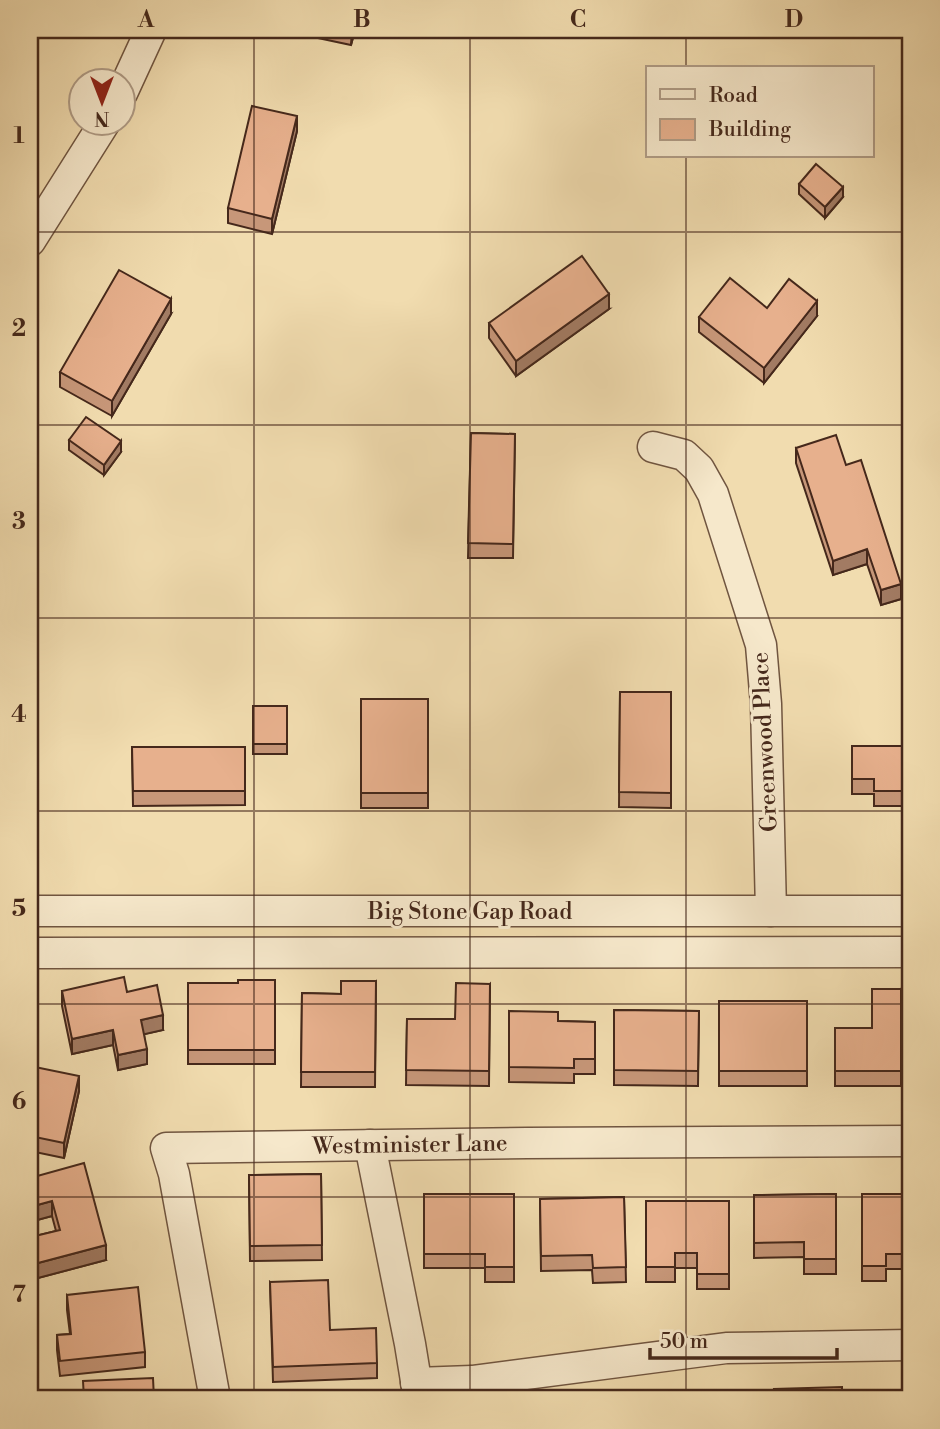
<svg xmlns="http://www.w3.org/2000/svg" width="940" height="1429" font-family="'Libre Bodoni',serif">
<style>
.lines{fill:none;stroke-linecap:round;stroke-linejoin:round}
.minor-casing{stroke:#705540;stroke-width:33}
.minor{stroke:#f6e8cb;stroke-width:30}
.wall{fill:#c79779;stroke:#45281b;stroke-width:2}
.shaded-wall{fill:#a27b63;stroke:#45281b;stroke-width:2}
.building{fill:#e7b08d;stroke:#45281b;stroke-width:2}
.grid{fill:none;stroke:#45281b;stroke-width:2;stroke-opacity:0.55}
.labels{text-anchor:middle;stroke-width:6;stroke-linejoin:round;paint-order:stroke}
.street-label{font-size:23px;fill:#45281b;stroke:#f6e8cb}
.neatline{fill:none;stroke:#45281b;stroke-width:2.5}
.grid-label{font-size:23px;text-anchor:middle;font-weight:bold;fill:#45281b}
</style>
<rect width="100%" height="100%" fill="#f1dcaf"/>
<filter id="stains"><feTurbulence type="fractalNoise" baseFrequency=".00286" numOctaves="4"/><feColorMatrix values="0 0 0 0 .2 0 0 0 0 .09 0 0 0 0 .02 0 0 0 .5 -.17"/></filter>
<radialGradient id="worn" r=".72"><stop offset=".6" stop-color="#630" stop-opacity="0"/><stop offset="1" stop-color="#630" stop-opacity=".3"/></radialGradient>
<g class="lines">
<g class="minor-casing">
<g id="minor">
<path d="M122,93l29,-63"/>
<path d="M30,241l75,-119"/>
<path d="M653,447l31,8 15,14 14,25 48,151 5,59 5,207"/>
<path d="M30,911h880"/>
<path d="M30,953l880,-1"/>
<path d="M370,1145l40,199 9,55"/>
<path d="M416,1383l56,-2 254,-33 184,-3"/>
<path d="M215,1399l-41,-225 -8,-26 361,-5 383,-2"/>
</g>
</g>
<use href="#minor" class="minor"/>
</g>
<g class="wall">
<path d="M294,30h61l-4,15 -57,-12z"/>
<path d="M297,131l-25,103 -44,-11v-15z"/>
<path d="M799,184l44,13 -18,21 -26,-24z"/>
<path d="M767,308l50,8 -53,67 -65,-51v-15z"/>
<path d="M609,309l-93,67 -27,-38v-15z"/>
<path d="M171,314l-59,102 -52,-29v-15z"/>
<path d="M471,433l44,1 -2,124h-45z"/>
<path d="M69,440l52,12 -17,23 -35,-25z"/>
<path d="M796,448l50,17 55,134 -20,6 -14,-41 -34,11 -37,-112z"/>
<path d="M620,692h51v116l-52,-1z"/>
<rect x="361" y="699" width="67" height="109"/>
<rect x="253" y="706" width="34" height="48"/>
<path d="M852,746h58v60h-36v-12h-22z"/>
<path d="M132,747h113v58l-112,1z"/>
<path d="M275,980v84h-87v-81h50z"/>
<path d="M376,981l-1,106h-74l1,-94 39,1z"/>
<path d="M490,984l-1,102 -83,-1 1,-66h48z"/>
<path d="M901,989v97h-66v-58h37z"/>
<path d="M62,991l65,1 36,38 -19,4 3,30 -29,6 -5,-25 -41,9 -10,-48z"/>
<rect x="719" y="1001" width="88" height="85"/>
<path d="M614,1010l85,1 -1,75 -84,-1z"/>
<path d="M509,1011l49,10 37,1v52h-21v9l-65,-1z"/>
<path d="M30,1066l49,25 -15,67 -34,-7z"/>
<path d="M321,1174l1,86 -72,1 -1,-86z"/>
<path d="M30,1178l76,82 -68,18 -7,-26v-15l25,-6 -4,-15 -22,6z"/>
<path d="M424,1194h90v88h-29v-14h-61z"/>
<path d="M836,1194v80h-32v-17l-50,1v-63z"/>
<path d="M862,1194h48v75h-24v12h-24z"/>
<path d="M624,1197l2,85 -33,1 -1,-13 -51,1 -1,-72z"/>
<path d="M646,1201h83v88h-32v-21h-22v14h-29z"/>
<path d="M270,1282l60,48 47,33v15l-104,4z"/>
<path d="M67,1295l78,57v15l-85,9 -3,-26v-15l13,-1 -3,-24z"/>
</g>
<g class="shaded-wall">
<path d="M352,30h3l-4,15z"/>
<path d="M32,74v15h-2v-14z"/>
<path d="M297,116v15l-25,103v-15z"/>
<path d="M843,187v10l-18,21v-11z"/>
<path d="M609,294v15l-93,67v-15z"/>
<path d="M171,299v15l-59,102v-15z"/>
<path d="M817,301v15l-53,67v-15z"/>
<path d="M121,441v11l-17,23v-10z"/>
<path d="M867,549v15l-34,11v-14z"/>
<path d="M901,584v15l-20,6v-15z"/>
<path d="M163,1015v15l-22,5v-15z"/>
<path d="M113,1030v15l-41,9v-15z"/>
<path d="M147,1049v15l-29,6v-15z"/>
<path d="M79,1076v15l-15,67v-15z"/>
<path d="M52,1201v15l-22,6v-15z"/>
<path d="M106,1245v15l-68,18v-15z"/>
</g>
<g class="building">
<path d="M252,106l45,10 -25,103 -44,-11z"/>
<path d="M816,164l27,23 -18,20 -26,-23z"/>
<path d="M582,256l27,38 -93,67 -27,-38z"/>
<path d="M119,270l52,29 -59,102 -52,-29z"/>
<path d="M730,278l37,30 22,-29 28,22 -53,67 -65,-51z"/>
<path d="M86,417l35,24 -17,24 -35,-25z"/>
<path d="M471,433l44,1 -2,110 -45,-1z"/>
<path d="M836,435l10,30 15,-5 40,124 -20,6 -14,-41 -34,12 -37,-113z"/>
<path d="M620,692h51v101l-52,-1z"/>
<rect x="361" y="699" width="67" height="94"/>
<rect x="253" y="706" width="34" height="38"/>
<path d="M852,746h58v45h-36v-12h-22z"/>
<path d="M132,747h113v44h-112z"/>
<path d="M124,977l3,15 30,-7 6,30 -22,5 6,29 -29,6 -5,-25 -41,9 -10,-48z"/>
<path d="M238,980h37v70h-87v-67h50z"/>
<path d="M341,981h35l-1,91h-74l1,-79 39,1z"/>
<path d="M456,983l34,1 -1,87 -83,-1 1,-51h48z"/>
<path d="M872,989h29v82h-66v-43h37z"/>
<rect x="719" y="1001" width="88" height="70"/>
<path d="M614,1010l85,1 -1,60 -84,-1z"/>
<path d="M509,1011l49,1v9l37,1v37h-21v9l-65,-1z"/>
<path d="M30,1066l49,10 -15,67 -34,-7z"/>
<path d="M84,1163l22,82 -68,18 -7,-26 29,-7 -8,-29 -22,6v-29z"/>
<path d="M321,1174l1,71 -72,1 -1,-71z"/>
<path d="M424,1194h90v73h-29v-13h-61z"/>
<path d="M836,1194v65h-32v-17l-50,1v-48z"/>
<path d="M862,1194h48v60h-24v12h-24z"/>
<path d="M624,1197l2,70 -33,1 -1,-13 -51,1 -1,-57z"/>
<path d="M646,1201h83v73h-32v-21h-22v14h-29z"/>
<path d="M328,1280l2,50 46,-2 1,35 -104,4 -3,-85z"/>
<path d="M138,1287l7,65 -85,9 -3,-26 14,-1 -4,-39z"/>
<path d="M153,1378l1,21h-70l-1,-18z"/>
<path d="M842,1387v12h-67l-1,-10z"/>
<path d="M349,1392v7h-66v-5z"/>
<path d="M727,1392l1,7h-29l-1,-3z"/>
<path d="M888,1394h22v5h-21z"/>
</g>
<path class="grid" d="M254,30v1369M470,30v1369M686,30v38M686,156v1243M30,232h880M30,425h880M30,618h880M30,811h880M30,1004h880M30,1197h880"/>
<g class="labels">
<g class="street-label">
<text transform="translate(764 742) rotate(-93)" y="8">Greenwood Place</text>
<text x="470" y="919">Big Stone Gap Road</text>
<text transform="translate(410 1144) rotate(-1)" y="8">Westminister Lane</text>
</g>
</g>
<rect width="940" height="1429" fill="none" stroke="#f1dcaf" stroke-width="77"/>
<rect x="646" y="66" width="228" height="91" fill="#f6e8cb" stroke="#af9b85" stroke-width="2"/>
<rect x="660" y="89" width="35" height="10" fill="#f6e8cb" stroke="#af9b85" stroke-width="2"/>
<text x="709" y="102" font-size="21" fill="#45281b">Road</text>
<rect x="660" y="119" width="35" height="21" fill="#e7b08d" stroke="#af9b85" stroke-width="2"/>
<text x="709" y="136" font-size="21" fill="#45281b">Building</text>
<g transform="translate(102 102) rotate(180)"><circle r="33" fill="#f6e8cb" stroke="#af9b85" stroke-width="2"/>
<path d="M0-5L12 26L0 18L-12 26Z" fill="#8f2418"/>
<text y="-10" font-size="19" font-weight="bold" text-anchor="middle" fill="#45281b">N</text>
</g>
<path d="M650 1348v10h187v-10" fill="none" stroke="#45281b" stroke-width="3.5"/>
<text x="660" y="1348" font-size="21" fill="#45281b" stroke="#f6e8cb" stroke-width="5" paint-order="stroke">50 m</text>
<rect x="38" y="38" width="864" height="1352" class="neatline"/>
<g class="grid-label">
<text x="146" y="27">A</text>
<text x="362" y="27">B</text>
<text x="578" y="27">C</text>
<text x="794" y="27">D</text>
<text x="19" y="143">1</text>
<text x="19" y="336">2</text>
<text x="19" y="529">3</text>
<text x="19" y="722">4</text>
<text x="19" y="916">5</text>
<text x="19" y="1109">6</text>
<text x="19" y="1302">7</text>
</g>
<rect width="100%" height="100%" filter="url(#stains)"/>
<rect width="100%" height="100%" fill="url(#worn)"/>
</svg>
